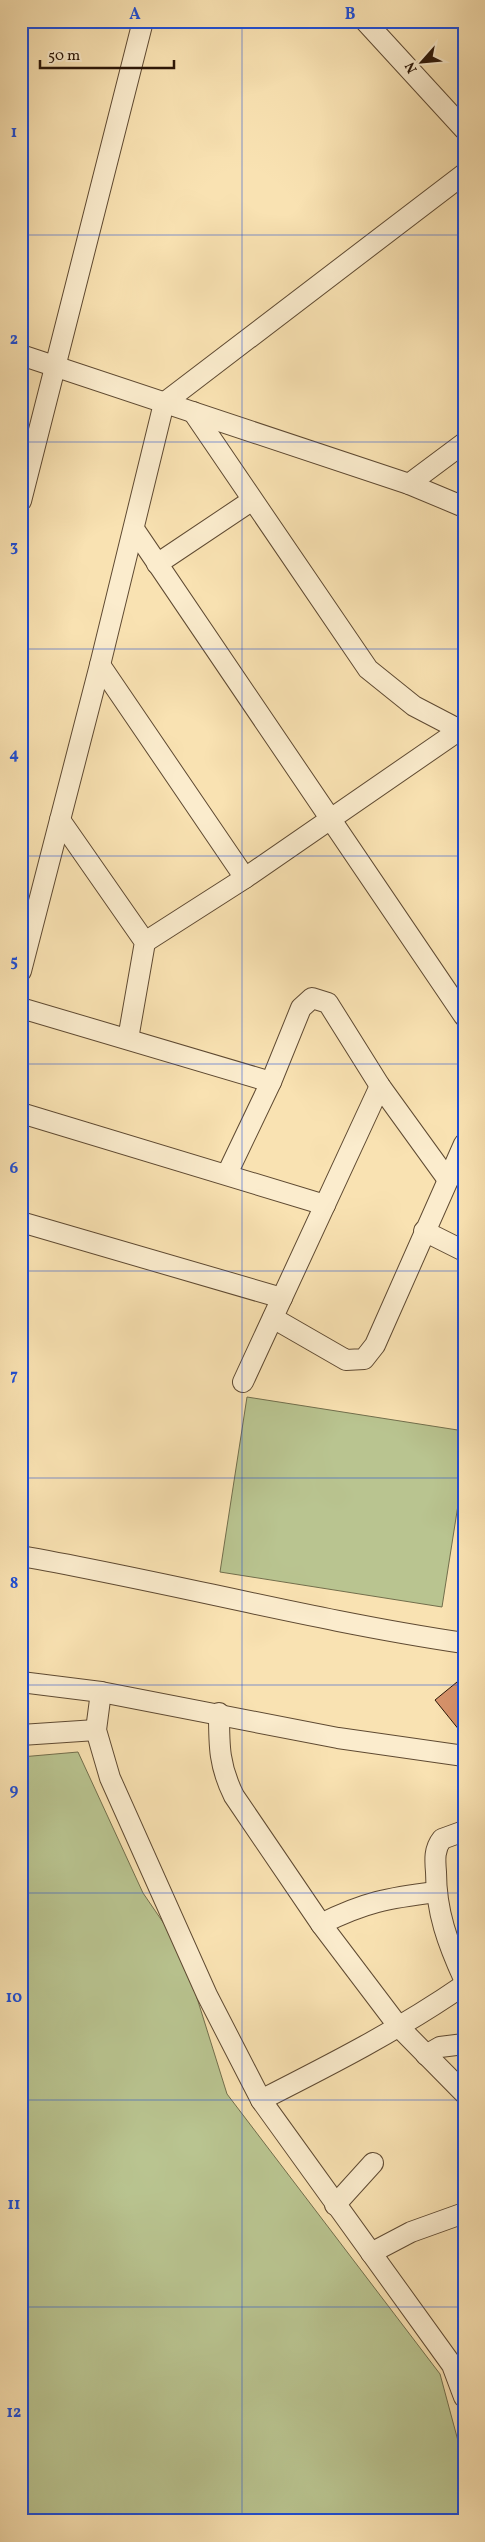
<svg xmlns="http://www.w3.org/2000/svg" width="485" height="2542" font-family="Vollkorn,serif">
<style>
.green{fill:#b9c490;stroke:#726e4c}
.building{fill:#d6926a;stroke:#2c1708}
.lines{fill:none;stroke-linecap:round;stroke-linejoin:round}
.minor-casing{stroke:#5f4a32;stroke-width:22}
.minor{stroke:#fbeccd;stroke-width:20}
.grid{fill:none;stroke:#1d4ed8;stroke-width:1;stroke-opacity:0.55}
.neatline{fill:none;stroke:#1d4ed8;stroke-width:2}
.grid-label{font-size:16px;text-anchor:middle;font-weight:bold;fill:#1d4ed8}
</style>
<rect width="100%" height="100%" fill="#f9e2b2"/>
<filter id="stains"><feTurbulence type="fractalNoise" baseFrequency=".004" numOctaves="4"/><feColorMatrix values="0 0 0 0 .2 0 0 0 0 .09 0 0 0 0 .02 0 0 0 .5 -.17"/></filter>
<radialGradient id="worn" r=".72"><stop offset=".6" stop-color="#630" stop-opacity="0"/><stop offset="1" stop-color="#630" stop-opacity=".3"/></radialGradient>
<g class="green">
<path d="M247,1397l217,34v36l-22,140 -222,-35z"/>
<path d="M78,1752l65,141 39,57 45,144 213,280 24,89v58h-443v-764z"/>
</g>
<path class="building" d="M457,1682l7,9v45l-29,-36z"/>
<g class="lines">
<g class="minor-casing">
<g id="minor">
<path d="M365,21l99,108"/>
<path d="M21,355l388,129 55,23"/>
<path d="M193,412l175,257 46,37 46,24"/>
<path d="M409,484l55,-41"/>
<path d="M21,501l122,-480"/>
<path d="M134,529l330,487"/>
<path d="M157,564l94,-63"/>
<path d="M100,665l145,213"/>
<path d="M60,820l85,122 -17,97"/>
<path d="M145,942l100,-64 219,-151"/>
<path d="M21,971l79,-306 64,-262 300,-229"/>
<path d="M21,1008l250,74"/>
<path d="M21,1113l304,92"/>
<path d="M227,1174l44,-92 30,-74 11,-10 16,5 52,83 68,94"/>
<path d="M21,1222l261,76"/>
<path d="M424,1231l40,20"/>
<path d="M273,1318l73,42 18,-1 11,-14 89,-201"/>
<path d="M243,1382l137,-296"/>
<path d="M21,1556c148,26 294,65 443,87"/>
<path d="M21,1682l80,10 237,46 126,18"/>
<path d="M101,1692l-5,38 14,48 97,217 54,105 191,265 12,32"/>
<path d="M219,1713c0,33 0,53 15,83l87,128 78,103 65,66"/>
<path d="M21,1735l75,-5"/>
<path d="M464,1831l-22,8c-8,10 -7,21 -6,33 0,40 12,72 28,107"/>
<path d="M321,1924c44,-22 67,-26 115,-32"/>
<path d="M426,2055l14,-8 24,-3"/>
<path d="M261,2100c69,-35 138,-70 203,-115"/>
<path d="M335,2205l38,-42"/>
<path d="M371,2253l40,-21 53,-19"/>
</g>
</g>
<use href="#minor" class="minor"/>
</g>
<path class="grid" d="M242,21v2500M21,235h443M21,442h443M21,649h443M21,856h443M21,1064h443M21,1271h443M21,1478h443M21,1685h443M21,1893h443M21,2100h443M21,2307h443"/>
<rect width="485" height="2542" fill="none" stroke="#f9e2b2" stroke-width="55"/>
<g transform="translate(422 62) rotate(243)" stroke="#fbeccd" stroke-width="4" paint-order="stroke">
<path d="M0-4L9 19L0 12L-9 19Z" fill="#2c1708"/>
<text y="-8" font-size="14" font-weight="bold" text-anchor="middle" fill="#2c1708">N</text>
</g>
<path d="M40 60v8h134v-8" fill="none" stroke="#2c1708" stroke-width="2.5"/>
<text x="48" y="60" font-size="15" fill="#2c1708" stroke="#fbeccd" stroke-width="4" paint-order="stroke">50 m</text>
<rect x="28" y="28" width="430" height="2486" class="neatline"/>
<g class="grid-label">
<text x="135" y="19">A</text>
<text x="350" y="19">B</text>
<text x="14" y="137">1</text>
<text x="14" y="344">2</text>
<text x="14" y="551">3</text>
<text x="14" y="759">4</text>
<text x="14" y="966">5</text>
<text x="14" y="1173">6</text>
<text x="14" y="1380">7</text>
<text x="14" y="1588">8</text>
<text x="14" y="1795">9</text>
<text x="14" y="2002">10</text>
<text x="14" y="2209">11</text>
<text x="14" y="2417">12</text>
</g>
<rect width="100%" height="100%" filter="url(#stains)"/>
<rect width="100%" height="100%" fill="url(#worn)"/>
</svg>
